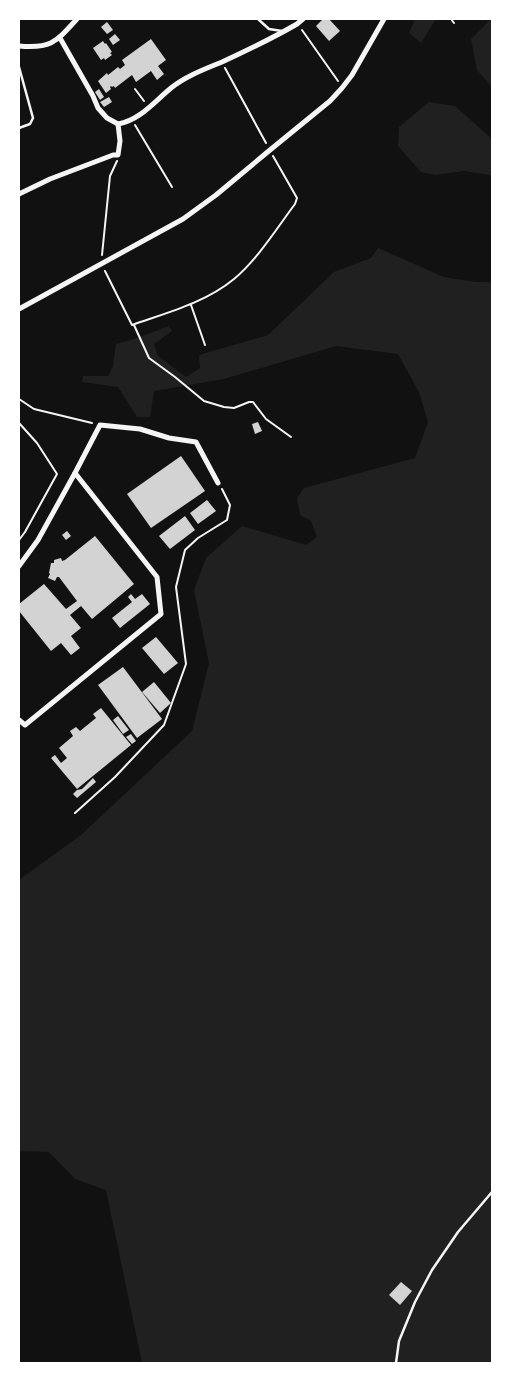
<svg xmlns="http://www.w3.org/2000/svg" width="511" height="1382" font-family="'Noto Sans',sans-serif">
<style>
.green{fill:#202020}
.building{fill:#d3d3d3}
.lines{fill:none;stroke-linecap:round;stroke-linejoin:round}
.path{stroke:#f5f5f5;stroke-width:2}
.service{stroke:#f5f5f5;stroke-width:2.5}
.minor{stroke:#f5f5f5;stroke-width:5}
</style>
<rect width="100%" height="100%" fill="#111"/>
<g class="green">
<path d="M415,19h21l-15,24 -12,-10z"/>
<path d="M491,19h1v68l-15,-17 -6,-31z"/>
<path d="M429,102l26,4 37,33v38l-2,-2 -26,-4 -28,4 -15,-3 -23,-26 1,-19z"/>
<path d="M378,248l66,29 32,5h16v1081h-350l-36,-173 -31,-11 -26,-27 -30,-1v-271l62,-45 111,-104 17,-68 -15,-73 12,-32 36,-32 64,19 11,-8 -6,-16 -11,-6 -3,-17 7,-10 111,-30 13,-36 -9,-30 -21,-38 -62,-8 -112,33 -70,12 -4,26h-13l-19,-30 -36,-5 1,-6h25l5,-10 3,-22 18,-5 35,-13 3,5 -18,13 4,12 28,21 14,-9 -1,-13 69,-20 66,-63 37,-14z"/>
</g>
<g class="building">
<path d="M323,19h6l11,12 -11,10 -13,-15z"/>
<path d="M107,22l6,8 -6,4 -6,-7z"/>
<path d="M115,34l5,6 -7,5 -4,-6z"/>
<path d="M151,39l15,21 -8,6 6,8 -7,6 -6,-9 -15,11 -4,-7 -17,13 -1,-2 -2,1 -1,-1 -1,1 1,2 -5,4 -8,-12 9,-8 1,2 10,-8 2,2 5,-4 -3,-5z"/>
<path d="M103,41l2,3 1,-1 6,9 -2,1 2,2 -7,5 -1,-2 -3,2 -8,-12z"/>
<path d="M99,89l5,8 -4,3 -5,-8z"/>
<path d="M109,97l3,5 -8,5 -4,-5z"/>
<path d="M258,422l4,9 -7,3 -3,-10z"/>
<path d="M181,456l24,35 -54,37 -24,-34z"/>
<path d="M207,500l9,11 -18,13 -8,-11z"/>
<path d="M185,516l10,14 -25,19 -11,-13z"/>
<path d="M67,531l4,5 -5,4 -4,-5z"/>
<path d="M95,536l39,48 -42,35 -11,-13 -11,9 11,13 -10,8 9,12 -9,7 -10,-12 -10,8 -32,-40v-7l25,-20 22,25 11,-8 -18,-24h-2l-2,4 -7,-3 2,-4 -1,-1 2,-10h3v-3l7,-2 1,3 3,-1z"/>
<path d="M131,594l4,5 7,-5 8,10 -30,24 -8,-10 20,-16 -4,-5z"/>
<path d="M156,637l22,26 -14,11 -22,-26z"/>
<path d="M123,667l39,52 -25,19 -39,-53z"/>
<path d="M154,682l17,21 -11,10 -18,-21z"/>
<path d="M101,708l30,37 -54,44 -26,-31 4,-3 6,8 6,-5 -8,-10 14,-12 -3,-5 6,-4 4,4 16,-13 -3,-4z"/>
<path d="M118,716l11,14 -6,4 -10,-14z"/>
<path d="M131,734l5,7 -4,3 -6,-7z"/>
<path d="M93,778l3,4 -19,16 -4,-4 4,-4 5,-1z"/>
<path d="M401,1282l11,9 -12,14 -11,-10z"/>
</g>
<g class="lines">
<g class="path">
<path d="M451,19l3,4"/>
<path d="M302,30l36,51"/>
<path d="M225,68l41,75"/>
<path d="M135,89l9,12"/>
<path d="M135,125l37,62"/>
<path d="M102,255l8,-79 7,-15"/>
<path d="M105,271l27,54c34,-12 73,-22 102,-46 23,-19 43,-51 61,-75l2,-6 -24,-42"/>
<path d="M191,305l14,40"/>
<path d="M134,325l15,33 26,19 29,24 20,6 10,1 15,-6h4l13,17 25,18"/>
<path d="M19,399l15,10 58,14"/>
<path d="M19,423l18,20 20,31 -32,58 -6,8"/>
<path d="M75,813l40,-36 49,-52 22,-61 -10,-77 9,-37 13,-12 29,-18 3,-15 -8,-16"/>
</g>
<g class="service">
<path d="M258,19l11,10 13,2"/>
<path d="M19,67l14,51 -3,6 -11,4"/>
<path d="M396,1363l3,-22 16,-39 17,-32 26,-38 34,-40"/>
</g>
<g class="minor">
<path d="M60,38l33,58 5,12 9,10 11,6c22,-4 36,-22 53,-36 15,-12 34,-19 51,-26 26,-12 51,-24 75,-38l6,-5"/>
<path d="M19,46c32,3 37,-4 58,-27"/>
<path d="M19,194l31,-15 63,-24h5l2,-14 -2,-17"/>
<path d="M19,309l164,-90 33,-24 54,-45 60,-49 12,-13 10,-13 32,-56"/>
<path d="M19,566l19,-26 37,-67 25,-48 40,4 29,9 27,4 22,41"/>
<path d="M19,720l6,5 136,-111 -4,-37 -82,-104"/>
</g>
</g>
<rect width="511" height="1382" fill="none" stroke="#ffffff" stroke-width="40"/>
</svg>
